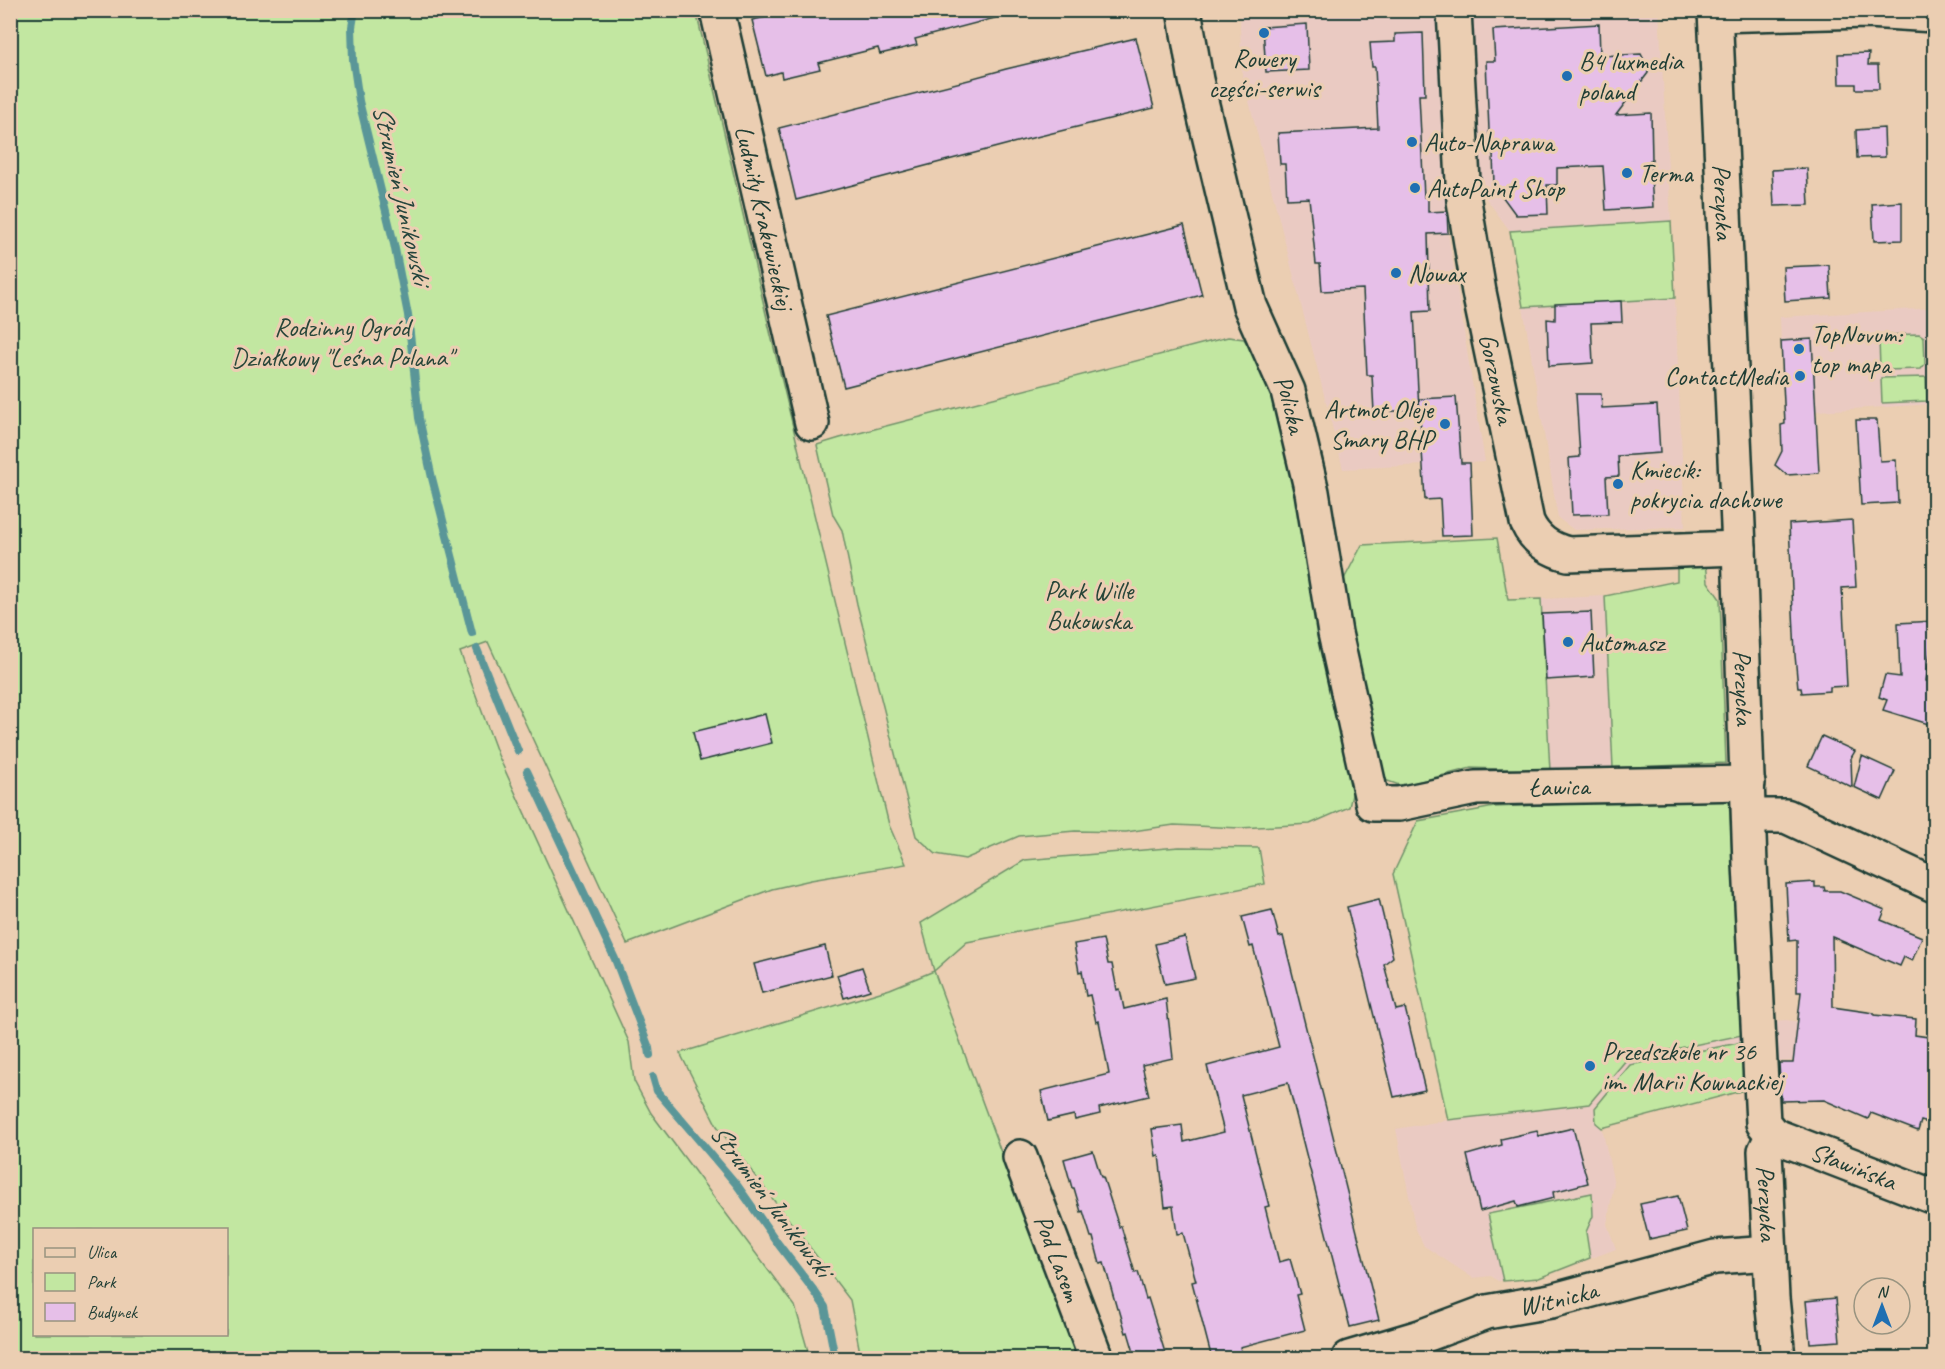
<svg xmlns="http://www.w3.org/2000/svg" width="1945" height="1369" font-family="Caveat,sans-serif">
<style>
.built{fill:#eacac2}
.green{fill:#c2e7a1;stroke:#70926a;stroke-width:1.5;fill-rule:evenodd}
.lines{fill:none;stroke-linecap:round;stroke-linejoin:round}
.stream{stroke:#5a9698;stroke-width:8}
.building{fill:#e6bfe8;stroke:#1f3d34;stroke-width:1.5}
.minor-casing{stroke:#1f3d34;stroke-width:38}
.minor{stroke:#ebceb2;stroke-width:33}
.poi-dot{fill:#1f6fb2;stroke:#ebceb2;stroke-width:2}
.labels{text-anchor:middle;stroke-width:6;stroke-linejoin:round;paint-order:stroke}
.poi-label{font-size:26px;fill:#1f3d34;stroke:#ebceb2;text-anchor:start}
.street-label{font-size:26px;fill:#1f3d34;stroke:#ebceb2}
.park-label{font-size:26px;fill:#274639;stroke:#ebceb2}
.water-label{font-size:27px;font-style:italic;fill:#24443c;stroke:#ebceb2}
</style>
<rect width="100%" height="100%" fill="#ebceb2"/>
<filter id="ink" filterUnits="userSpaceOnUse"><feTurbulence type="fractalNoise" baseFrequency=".0167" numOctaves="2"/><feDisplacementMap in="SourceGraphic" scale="12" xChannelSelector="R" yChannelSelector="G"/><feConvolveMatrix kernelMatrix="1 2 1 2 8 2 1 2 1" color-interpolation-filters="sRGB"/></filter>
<g filter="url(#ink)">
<g class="built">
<path d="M1241,11h199l8,222 37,229 -142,7 -101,-395 -2,-47z"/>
<path d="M1468,11h191l12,210 -161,10 -33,-45z"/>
<path d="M1675,298l10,229 -111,3 -16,-12 -35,-211z"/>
<path d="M1934,308v96l-150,9 -4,-96z"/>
<path d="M1605,596l8,172 -63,3 -9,-172z"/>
<path d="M1729,808l16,282 -143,38 12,56 -7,40 9,25 -77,29 -41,3 -7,-5 -18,2 -49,-32 -9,-19 -19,-98 52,-9 -55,-246z"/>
<path d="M1786,1020l23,3 -2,37 -33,2 -1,-41z"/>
</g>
<g class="green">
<path d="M10,11h686l73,316 120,498 17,39 -95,16 -39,9 -145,55 -139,-302 -28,10 38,103 131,287 5,39 17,32 144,193 15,52h-799zM34,1230h192v104h-192z"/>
<path d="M1671,221l4,77 -152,9 -13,-76z"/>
<path d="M1919,334l5,3 1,27 -4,5 -36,1 -5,-3 -1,-27 4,-5z"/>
<path d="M1228,337l16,2 24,38 90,393 -9,37 -39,17 -70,4 -66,-3 -48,7 -51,-1 -56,5 -54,23 -29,-5 -20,-18 -59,-232 -15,-74 -9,-15 -16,-70 23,-7z"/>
<path d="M1926,377l1,24 -45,2 -1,-25z"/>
<path d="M1497,538l11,62 33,-1 9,172 -79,-3 -69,18 -23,-8 -37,-195 20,-38z"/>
<path d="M1677,562h29l2,20 12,17 6,164 -113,5 -8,-172 72,-15z"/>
<path d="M1729,798l13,237 -115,24 -38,45 -141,16 -55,-246 25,-53 76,-14z"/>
<path d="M1179,847l80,1 6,36 -298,58 -33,29 143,387h-216l-11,-58 -133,-174 -37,-73 210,-64 44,-18 -13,-48 104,-63z"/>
<path d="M1743,1042l2,48 -143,38 -6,-5 -1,-15 35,-43z"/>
<path d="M1592,1193l1,23 -7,16 4,26 -51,20 -36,3 -15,-67z"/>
</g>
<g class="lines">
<g class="stream">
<path d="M355,10l-3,17 1,33 6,41 35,143 14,71 11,103 13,60 40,155"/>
<path d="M477,649l41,102"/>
<path d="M527,771l88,188 34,89 1,7"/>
<path d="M653,1077l4,14 80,94 42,60 36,47 10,15 10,51"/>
</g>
</g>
<g class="building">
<path d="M765,10h229l1,8 -80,21 2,6 -37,9 -2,-6 -60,15 2,6 -38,9 -1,-6 -15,4 -14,-56 15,-3z"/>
<path d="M1307,24l2,46 -43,2 -3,-45z"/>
<path d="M1599,24l1,32 41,-2 6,12 1,7 -32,42 35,-2 1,47h-2l3,47 -47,3 -3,-44 -46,2v17h-10l1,29 -32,1 -22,-30 -1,-32h-3l-4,-92h9l-2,-31z"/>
<path d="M1423,33l2,62h-6l5,102h4v15l19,-1 1,22 -20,1 2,77 -16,1 5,98 -45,2 -2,-37h-5l-4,-86 -41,2 -2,-27h-4l-7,-66 -22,1 -2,-35h-5l-2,-31 100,-5 -3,-61h-3l-2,-24 25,-1v-8z"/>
<path d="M1136,38l18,70 -130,32 -228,60 -17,-72 194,-49v-1l33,-9z"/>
<path d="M1869,53l-1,12h10l1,24h-23v-5h-17l-1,-30z"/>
<path d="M1884,128l1,29 -28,1 -1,-28z"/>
<path d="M1807,168l2,37 -35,1 -2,-36z"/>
<path d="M1902,202v38l-28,1 -2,-37z"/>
<path d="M1184,225l18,70 -358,92 -18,-71z"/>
<path d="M1829,265l2,33 -46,3 -2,-34z"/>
<path d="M1621,301l1,21 -31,1 2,40 -44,3 -2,-47 8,1v-16z"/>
<path d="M1812,339l7,134 -32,2 -12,-10 7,-14 -1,-26 4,-1 -4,-83z"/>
<path d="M1576,394h25l1,14 55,-3 3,48 -42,3 1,20 -13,1 2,37 -36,1 -3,-57 11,-1z"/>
<path d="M1456,397l5,66h9l3,72 -31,1 -2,-37 -15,1 -6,-101z"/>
<path d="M1856,420h21l3,41 16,-1 2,43 -37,2z"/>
<path d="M1852,520l4,67 -14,1 5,98 -17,1v4l-28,2 -1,-5h-3l-3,-33 -6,-131z"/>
<path d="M1591,612l3,65 -48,3 -4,-66z"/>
<path d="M1934,621l-8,60 9,2v43l-52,-16 4,-10 -8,-3 6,-22 15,2 -2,-54z"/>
<path d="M765,714l7,29 -72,18 -7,-29z"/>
<path d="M1822,736l33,15 -4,7 1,29 -44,-21z"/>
<path d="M1862,756l33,15 -13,29 -28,-13z"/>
<path d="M1815,882v5h9l1,4h15l45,19 -4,10 41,17 -10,24 -8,-4 -4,9 -68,-29 1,70 41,6v2l42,4 -1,16 20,3v87l-14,-4 -3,10 -47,-18 -3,6 -44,-19 -43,1 -2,-38h14l8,-71h-4v-52l-8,1 -3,-57z"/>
<path d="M1379,899l14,58 -9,7 12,46 9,-2 20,82 -31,7 -47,-190z"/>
<path d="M1272,910l7,27 4,-1 96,384 -29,7 -62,-244 -47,12 28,111 -4,1 14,55 11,-3 10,35 -4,1 9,35 -65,17 2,8 -15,4h-15l-20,-77 4,-1 -13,-48 -6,1 -4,-28 -8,1 -6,-52 -3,1 -4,-27 30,-4 2,17 40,-10 -17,-66 72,-19 -26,-101 -3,1 -8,-30z"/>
<path d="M1185,937l10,41 -30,6 -10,-40z"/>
<path d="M1103,939l5,25h4l5,26 3,-1 4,20 42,-10 7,59 -31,7 7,31 -50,12 1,6 -25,6 -1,-5 -26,6 -7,-30 68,-17 -10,-53 -3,1 -6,-27 -4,1 -4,-25 -3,1 -5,-28z"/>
<path d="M825,946l7,29 -70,18 -8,-29z"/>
<path d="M862,967l8,23 -26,8 -7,-23z"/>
<path d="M1573,1128l15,55 -35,9 1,6 -36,9 -2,-6 -36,10 -13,-56 35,-10 -1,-6 36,-8 2,5z"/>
<path d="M1093,1151l8,26h2l16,50 2,-1 14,47 3,-1 8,27 2,-1 19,61h-31l-8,-27 -2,1 -7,-24h-2l-13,-46 -4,1 -7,-27h-2l-8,-26 -2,1 -7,-24h-2l-8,-29z"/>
<path d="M1678,1196l9,35 -38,8 -9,-35z"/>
<path d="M1836,1298l4,43 -30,2 -4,-42z"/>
</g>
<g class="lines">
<g class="minor-casing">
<g id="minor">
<path id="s1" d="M717,10l95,413"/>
<path id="s2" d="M1184,10l12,70 54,226 38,85 24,101 23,141 38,171h26l76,-16 273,-5"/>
<path id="s3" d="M1454,10l10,191 15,91 48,230c8,18 22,27 41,32l171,-6"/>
<path id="s4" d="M1715,10l24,538 11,316 13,259 10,12 161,62"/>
<path d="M1715,15l153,-4 66,4"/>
<path d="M1749,816h37l148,69"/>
<path id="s5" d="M1773,1135l-8,16 7,147 6,60"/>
<path id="s6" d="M1020,1157l76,201"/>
<path id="s7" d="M1349,1358l71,-21 67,-25 64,-11 164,-44 55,-4"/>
</g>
</g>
<use href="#minor" class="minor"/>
</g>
</g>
<g class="poi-dot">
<circle cx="1264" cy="33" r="6"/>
<circle cx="1567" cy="76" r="6"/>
<circle cx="1412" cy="142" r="6"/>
<circle cx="1627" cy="173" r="6"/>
<circle cx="1415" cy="188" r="6"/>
<circle cx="1396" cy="273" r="6"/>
<circle cx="1799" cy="349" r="6"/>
<circle cx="1800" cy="376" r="6"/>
<circle cx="1445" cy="424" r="6"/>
<circle cx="1618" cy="484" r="6"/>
<circle cx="1568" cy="642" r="6"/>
<circle cx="1590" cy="1066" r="6"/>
</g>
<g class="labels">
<g class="poi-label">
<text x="1264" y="67" text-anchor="middle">Rowery<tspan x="1264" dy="30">części-serwis</tspan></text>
<text x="1579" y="70">B4 luxmedia<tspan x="1579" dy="30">poland</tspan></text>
<text x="1424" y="151">Auto-Naprawa</text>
<text x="1639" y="182">Terma</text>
<text x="1427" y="197">AutoPaint Shop</text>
<text x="1408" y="282">Nowax</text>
<text x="1811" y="343">TopNovum:<tspan x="1811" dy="30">top mapa</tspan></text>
<text x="1788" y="385" text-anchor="end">ContactMedia</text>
<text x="1433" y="418" text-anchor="end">Artmot Oleje<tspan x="1433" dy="30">Smary BHP</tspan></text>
<text x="1630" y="478">Kmiecik:<tspan x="1630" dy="30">pokrycia dachowe</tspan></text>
<text x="1580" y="651">Automasz</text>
<text x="1602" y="1060">Przedszkole nr 36<tspan x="1602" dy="30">im. Marii Kownackiej</tspan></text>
</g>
<g class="street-label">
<text dy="9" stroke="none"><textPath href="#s4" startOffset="192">Perzycka</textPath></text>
<text dy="9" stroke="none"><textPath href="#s1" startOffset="213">Ludmiły Krakowieckiej</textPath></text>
<text dy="9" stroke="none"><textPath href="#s3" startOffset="372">Gorzowska</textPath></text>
<text dy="9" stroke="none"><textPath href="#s2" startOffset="410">Policka</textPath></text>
<text dy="9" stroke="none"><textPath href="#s4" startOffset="678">Perzycka</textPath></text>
<text dy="9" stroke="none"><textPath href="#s2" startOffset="1006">Ławica</textPath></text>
<text dy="9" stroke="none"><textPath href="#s4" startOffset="1216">Sławińska</textPath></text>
<text dy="9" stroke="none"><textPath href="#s5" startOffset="70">Perzycka</textPath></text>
<text dy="9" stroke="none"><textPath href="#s6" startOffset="108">Pod Lasem</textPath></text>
<text dy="9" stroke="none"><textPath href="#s7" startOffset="218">Witnicka</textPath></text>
</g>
<g class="park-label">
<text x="342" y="336">Rodzinny Ogród<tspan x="342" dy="30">Działkowy "Leśna Polana"</tspan></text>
<text x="1089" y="599">Park Wille<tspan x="1089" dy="30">Bukowska</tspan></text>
</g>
<g class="water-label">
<text transform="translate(402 194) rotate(77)" y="9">Strumień Junikowski</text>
<text transform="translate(771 1200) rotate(53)" y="9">Strumień Junikowski</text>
</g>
</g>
<rect width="1945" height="1369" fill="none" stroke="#ebceb2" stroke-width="36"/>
<rect x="18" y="18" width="1909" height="1333" fill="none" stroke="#1f3d34" stroke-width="2" filter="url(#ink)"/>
<rect x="33" y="1228" width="195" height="108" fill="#ebceb2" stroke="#999480" stroke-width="1.5"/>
<rect x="45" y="1248" width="30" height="9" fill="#ebceb2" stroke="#999480" stroke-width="1.5"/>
<text x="87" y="1258" font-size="18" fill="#1f3d34">Ulica</text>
<rect x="45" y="1273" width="30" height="18" fill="#c2e7a1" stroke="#999480" stroke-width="1.5"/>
<text x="87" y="1288" font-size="18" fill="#1f3d34">Park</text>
<rect x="45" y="1303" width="30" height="18" fill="#e6bfe8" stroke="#999480" stroke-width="1.5"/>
<text x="87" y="1318" font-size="18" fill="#1f3d34">Budynek</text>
<g transform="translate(1882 1306)"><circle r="28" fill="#ebceb2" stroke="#999480" stroke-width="1.5"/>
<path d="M0-4.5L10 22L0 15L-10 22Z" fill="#1f6fb2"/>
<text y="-9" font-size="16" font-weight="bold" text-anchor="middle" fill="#1f3d34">N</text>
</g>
</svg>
